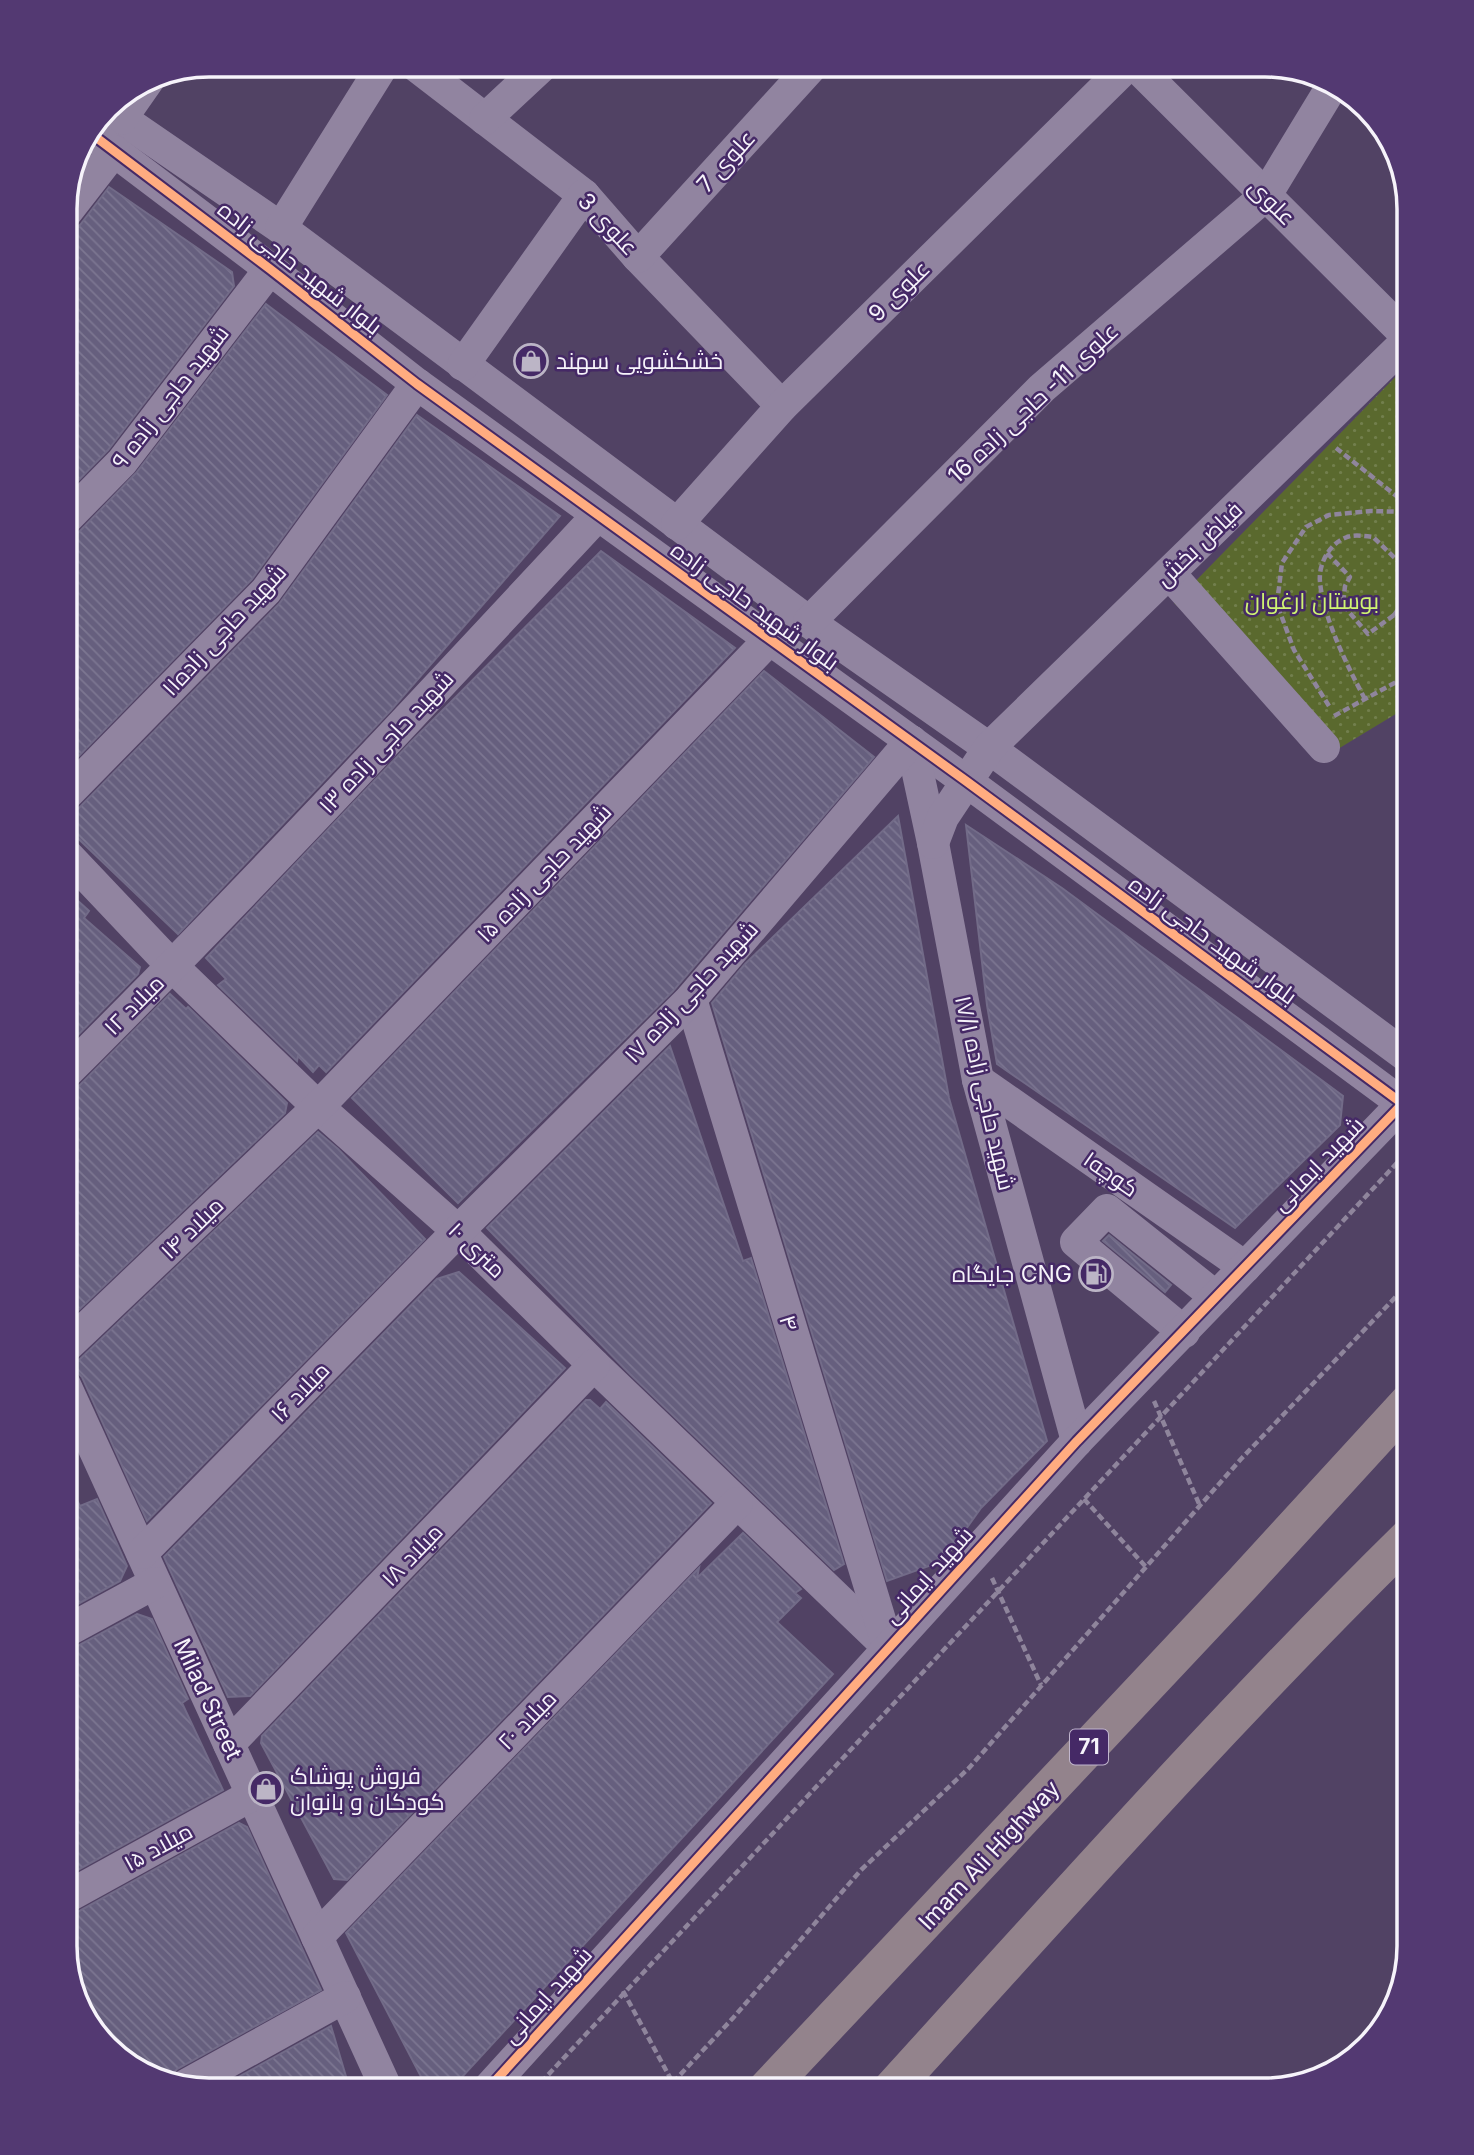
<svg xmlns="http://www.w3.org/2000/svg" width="1474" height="2155" font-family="Inter,Cairo,sans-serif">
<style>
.green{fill:url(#green-dots)}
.building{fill:url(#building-back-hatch);stroke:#726b88;stroke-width:2}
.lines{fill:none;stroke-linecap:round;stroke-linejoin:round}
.path{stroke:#8f859c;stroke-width:4.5;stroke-dasharray:7 3.5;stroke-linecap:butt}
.minor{stroke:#9184a0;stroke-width:32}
.highway{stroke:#93838c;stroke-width:38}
.cycleway-casing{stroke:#452966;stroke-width:13}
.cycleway{stroke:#ffac80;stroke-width:9}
.labels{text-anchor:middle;stroke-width:5;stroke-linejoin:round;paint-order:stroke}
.shield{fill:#452966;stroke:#c1b6ce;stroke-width:2}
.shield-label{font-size:21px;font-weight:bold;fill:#f6f3fa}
.street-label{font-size:23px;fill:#f6f3fa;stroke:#452966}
.poi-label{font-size:23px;fill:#f6f3fa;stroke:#452966;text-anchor:start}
.park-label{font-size:23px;fill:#cff472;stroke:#452966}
.rim{fill:none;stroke:#f6f3fa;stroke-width:3.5}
</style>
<defs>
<pattern id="green-dots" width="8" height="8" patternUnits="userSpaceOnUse" patternTransform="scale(1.75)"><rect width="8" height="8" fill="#5a692e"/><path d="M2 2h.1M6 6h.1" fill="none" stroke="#727f4d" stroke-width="1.8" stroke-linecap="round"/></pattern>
<pattern id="building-back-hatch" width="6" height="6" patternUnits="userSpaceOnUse" patternTransform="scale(1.75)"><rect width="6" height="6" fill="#665f7e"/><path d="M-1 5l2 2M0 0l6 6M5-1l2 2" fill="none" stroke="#7c7691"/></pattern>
</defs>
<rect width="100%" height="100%" fill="#514264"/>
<path class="green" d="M1409,363v343l-76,46 -159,-149z"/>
<g class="building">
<path d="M109,187l123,85 2,14 -126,164 -43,44v-262l8,-1 7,-6z"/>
<path d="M266,304l121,91 -135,184 -187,191v-232l6,-1 7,-4 58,-60z"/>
<path d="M417,415l143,101 -169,194 -213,224 -113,-108v-12l6,-1 7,-4 201,-205z"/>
<path d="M601,551l134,97 -409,424 -7,-7 -6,7 -15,-16 -1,5 -79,-76 8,-6 -20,-21 206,-217z"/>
<path d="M764,671l110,86 -201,234 -215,212 -106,-105z"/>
<path d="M898,816l51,282 98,343 -66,67 -38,53 -56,20 -175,-578 33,-39z"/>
<path d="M966,825l96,63 281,208 -3,29 -105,103 -238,-164 -10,-59z"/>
<path d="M65,889l24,22 -5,7 56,49 -2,7 -73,74z"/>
<path d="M170,994l16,15 2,-2 99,96 -2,10 -220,210v-231l5,-1 8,-4z"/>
<path d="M670,1046l73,215 8,-3 93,306 -10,6 -204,-196 -143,-146z"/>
<path d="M318,1132l20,17 87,90 -278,282 -65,-144 -7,-7 -10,-4 13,-5z"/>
<path d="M1109,1235l62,50 -6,7 -62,-51z"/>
<path d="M459,1272l106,96 -315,328 -22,1 -64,-140 273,-278z"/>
<path d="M586,1400h4l10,9 6,-7 105,101 -364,377 -13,-1 -73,-136 1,-7z"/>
<path d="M65,1478l15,28 17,-7 30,67 -7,15 -55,30z"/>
<path d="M743,1533l58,56 -6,4 6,5 -24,24 56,52 -383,416h-22l-82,-157 353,-365 -2,10z"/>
<path d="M137,1614l15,5 36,80 -6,4 41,87 -158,87v-227l9,-2z"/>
<path d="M239,1823l8,4 74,163 -144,79 -8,11 -40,-14 -45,-48 -19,-72v-30l9,-2z"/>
<path d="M331,2026l19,64h-135z"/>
</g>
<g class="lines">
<g class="path">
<path d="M1336,448l73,58"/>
<path d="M1327,553l23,24 -5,9 -2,19 25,29 26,-19"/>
<path d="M1409,577l-10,-15 10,-5"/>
<path d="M1409,631l-15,-16 15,-20"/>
<path d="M1365,699c-17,-31 -42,-82 -45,-117 -2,-19 11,-42 31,-46 6,-1 15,0 22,1l26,25"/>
<path d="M1329,706l-35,-56 -17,-46 5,-41 24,-36 23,-12 42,-4 38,1"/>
<path d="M1334,716l75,-41"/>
<path d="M1154,1401l46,105"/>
<path d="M1084,1499l62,68"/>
<path d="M992,1578l49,107"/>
<path d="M623,1991l50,92"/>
<path d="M534,2090l875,-940"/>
<path d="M666,2090l67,-72 128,-148 108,-102 272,-309 168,-176"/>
</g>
<g class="minor">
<path d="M415,65l169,130 54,62 144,149"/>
<path d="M1135,65l274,273"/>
<path d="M106,108l175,120 528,394 180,126 420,310"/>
<path d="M121,119l28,-40"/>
<path d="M485,119l58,-54"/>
<path d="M89,132l181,137 147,115 549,397 437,323"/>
<path d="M65,214l49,-63"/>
<path d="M281,228l102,-163"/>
<path d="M638,257l175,-192"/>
<path d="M463,365l121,-170"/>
<path d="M65,520l57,-58 148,-193"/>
<path d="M677,524l105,-118 346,-341"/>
<path d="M1169,573l155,174"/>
<path d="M809,622l233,-234 224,-193 68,-112"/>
<path d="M911,741l22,102 45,237 99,361"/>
<path d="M65,796l201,-205 151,-207"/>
<path d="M933,843l10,-26 46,-69 420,-409"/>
<path d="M65,853l108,114 145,140 140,124 136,134 294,282"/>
<path d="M691,999l196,644"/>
<path d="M65,1074c182,-181 357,-370 532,-558"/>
<path d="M978,1080l267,187"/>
<path d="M1184,1332l-108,-90 31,-32 109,87"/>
<path d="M65,1348l253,-241 451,-467"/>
<path d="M65,1385l322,705"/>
<path d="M142,1553l316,-322 233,-232 220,-258"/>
<path d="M65,1632l90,-49"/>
<path d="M229,1744l365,-379"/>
<path d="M65,1898l187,-103"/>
<path d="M317,1937l420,-434"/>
<path d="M186,2085l159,-88"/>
<path d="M487,2090l590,-649 332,-344"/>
</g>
<g class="highway">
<path d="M766,2090l478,-508 165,-180"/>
<path d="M891,2090c170,-187 338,-376 518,-553"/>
</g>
<g class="cycleway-casing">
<g id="cycleway">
<path d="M89,132l181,137 147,115 549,397 437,323"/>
<path d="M487,2090l590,-649 332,-344"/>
</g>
</g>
<use href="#cycleway" class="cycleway"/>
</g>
<defs>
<g id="shop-ring" transform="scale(1.75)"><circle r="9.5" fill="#452966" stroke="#bcb5c6" stroke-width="1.5"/><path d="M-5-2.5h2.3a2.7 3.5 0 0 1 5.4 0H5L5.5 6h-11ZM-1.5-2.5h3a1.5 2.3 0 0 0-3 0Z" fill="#bcb5c6"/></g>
<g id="fuel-ring" transform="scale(1.75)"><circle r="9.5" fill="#452966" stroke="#bcb5c6" stroke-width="1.5"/><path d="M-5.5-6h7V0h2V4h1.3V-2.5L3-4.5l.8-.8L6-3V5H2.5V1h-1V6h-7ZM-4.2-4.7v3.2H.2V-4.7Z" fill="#bcb5c6"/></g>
</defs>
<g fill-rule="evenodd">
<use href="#shop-ring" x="531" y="361"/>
<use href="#fuel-ring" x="1096" y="1274"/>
<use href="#shop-ring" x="266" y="1789"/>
</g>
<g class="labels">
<rect class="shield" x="1070" y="1729.5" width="38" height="35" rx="5"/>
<g class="shield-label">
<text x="1089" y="1754">71</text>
</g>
<g class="street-label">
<text transform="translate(726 161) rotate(-48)" y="8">علوی 7</text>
<text transform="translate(1272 202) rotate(45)" y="8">علوی</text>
<text transform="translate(608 224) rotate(47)" y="8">علوی 3</text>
<text transform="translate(300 268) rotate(38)" y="8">بلوار شهید حاجی زاده</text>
<text transform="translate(899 291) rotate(-45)" y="8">علوی 9</text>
<text transform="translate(170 397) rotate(-52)" y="8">شهید حاجی زاده ۹</text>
<text transform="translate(1033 403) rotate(-43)" y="8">علوی 11- حاجی زاده 16</text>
<text transform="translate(1199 544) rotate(-44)" y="8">فیاض بخش</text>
<text transform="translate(755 606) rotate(36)" y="8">بلوار شهید حاجی زاده</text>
<text transform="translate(224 630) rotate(-47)" y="8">شهید حاجی زاده۱۱</text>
<text transform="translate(386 742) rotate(-47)" y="8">شهید حاجی زاده ۱۳</text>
<text transform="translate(544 873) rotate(-46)" y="8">شهید حاجی زاده ۱۵</text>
<text transform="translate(1213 940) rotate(36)" y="8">بلوار شهید حاجی زاده</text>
<text transform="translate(691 992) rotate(-47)" y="8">شهید حاجی زاده ۱۷</text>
<text transform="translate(134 1005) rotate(-45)" y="8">میلاد ۱۲</text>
<text transform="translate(985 1093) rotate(77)" y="8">شهید حاجی زاده ۱۷/۱</text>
<text transform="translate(1318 1164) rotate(-46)" y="8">شهید ایمانی</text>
<text transform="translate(1111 1174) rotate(35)" y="8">کوچه۱</text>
<text transform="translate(192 1228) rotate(-44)" y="8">میلاد ۱۴</text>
<text transform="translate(477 1250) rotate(44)" y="8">۱۰ متری</text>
<text transform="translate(789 1323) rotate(73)" y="8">۴</text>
<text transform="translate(300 1392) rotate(-46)" y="8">میلاد ۱۶</text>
<text transform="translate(412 1555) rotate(-46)" y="8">میلاد ۱۸</text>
<text transform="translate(928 1575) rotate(-48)" y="8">شهید ایمانی</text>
<text transform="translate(208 1699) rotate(65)" y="8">Milad Street</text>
<text transform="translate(527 1720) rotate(-46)" y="8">میلاد ۲۰</text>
<text transform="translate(158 1847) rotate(-29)" y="8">میلاد ۱۵</text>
<text transform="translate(989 1855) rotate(-47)" y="8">Imam Ali Highway</text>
<text transform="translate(547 1995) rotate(-48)" y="8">شهید ایمانی</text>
</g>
<g class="poi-label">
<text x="556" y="369">خشکشویی سهند</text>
<text x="1072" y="1282" text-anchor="end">جایگاه CNG</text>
<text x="290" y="1784">فروش پوشاک<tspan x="290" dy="26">کودکان و بانوان</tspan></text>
</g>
<g class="park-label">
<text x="1312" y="609">بوستان ارغوان</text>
</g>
</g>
<path d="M0 0H1474V2155H0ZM209 77H1265A132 132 0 0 1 1397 209V1946A132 132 0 0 1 1265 2078H209A132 132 0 0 1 77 1946V209A132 132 0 0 1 209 77Z" fill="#533972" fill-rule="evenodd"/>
<path class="rim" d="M209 77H1265A132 132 0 0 1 1397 209V1946A132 132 0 0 1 1265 2078H209A132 132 0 0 1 77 1946V209A132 132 0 0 1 209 77Z"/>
</svg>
